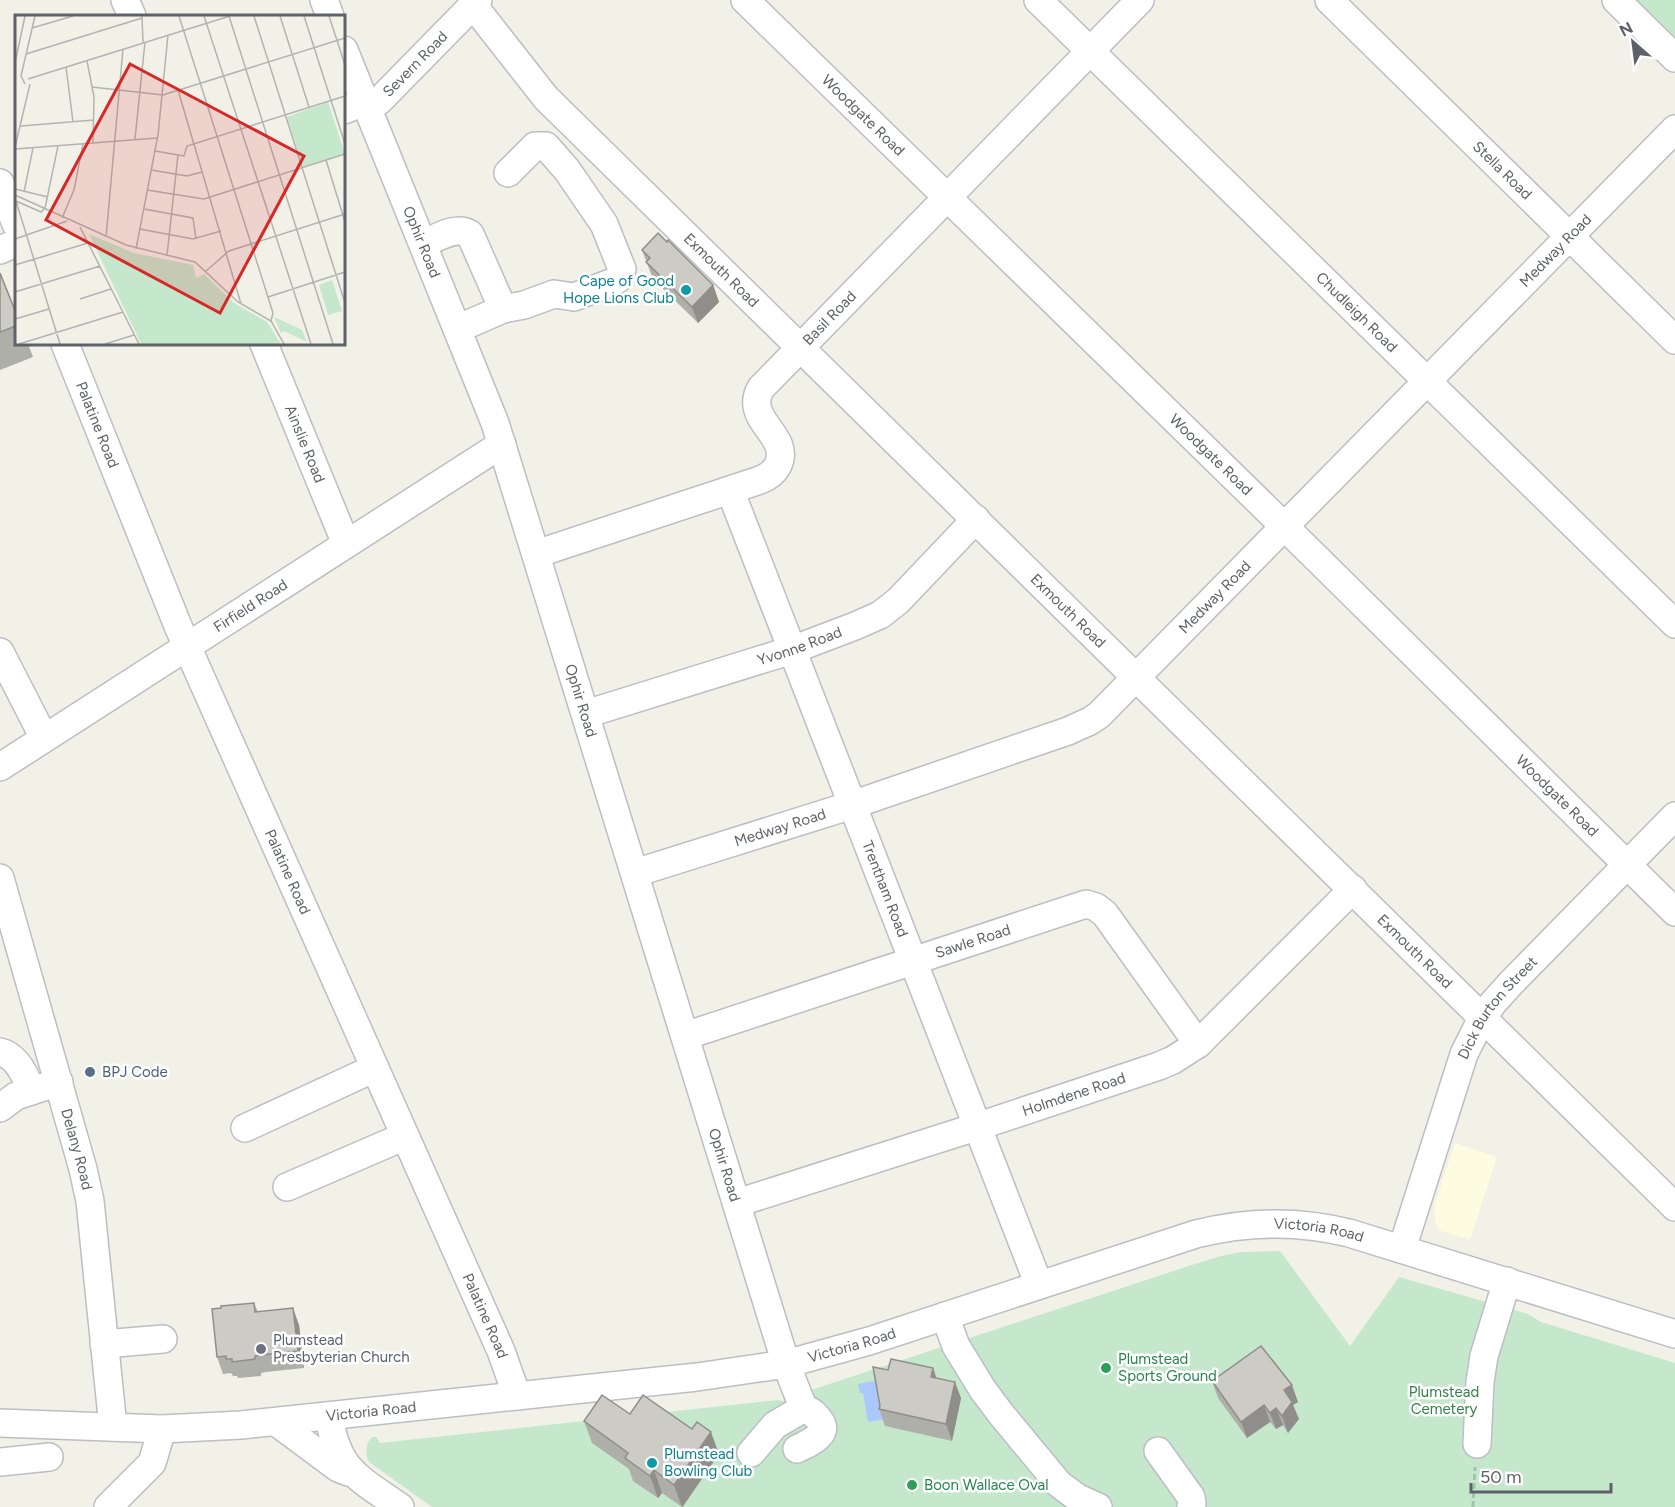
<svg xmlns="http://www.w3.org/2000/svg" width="1675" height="1507" font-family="Figtree,sans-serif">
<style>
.commercial{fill:#fefce0}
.green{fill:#c5e7cc}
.water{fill:#abc9fe}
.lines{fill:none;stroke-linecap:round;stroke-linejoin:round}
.minor-casing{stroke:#bcbec3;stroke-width:30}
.path{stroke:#9dc6b1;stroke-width:3;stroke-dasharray:6 3;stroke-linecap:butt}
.minor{stroke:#fff;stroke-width:27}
.wall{fill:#afafa9}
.shaded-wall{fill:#8f8e8a}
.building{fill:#cccbc5;stroke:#8f8e8a;stroke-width:1.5}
.culture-dot{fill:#0f9aa8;stroke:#fff;stroke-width:2}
.service-dot{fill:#5c6f8a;stroke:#fff;stroke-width:2}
.worship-dot{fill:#6b7280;stroke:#fff;stroke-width:2}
.leisure-dot{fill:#2e9e5b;stroke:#fff;stroke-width:2}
.labels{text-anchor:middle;stroke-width:5;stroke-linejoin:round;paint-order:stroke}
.street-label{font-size:15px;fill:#5f6168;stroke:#fff}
.culture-label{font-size:15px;fill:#0d838f;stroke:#fff;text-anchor:end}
.service-label{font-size:15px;fill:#4e5e75;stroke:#fff;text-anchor:start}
.worship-label{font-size:15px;fill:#5b616d;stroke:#fff;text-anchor:start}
.leisure-label{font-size:15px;fill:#27864d;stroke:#fff;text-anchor:start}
.park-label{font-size:15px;fill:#358048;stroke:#fff}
.inset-road{fill:none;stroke:#b3b3b1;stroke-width:1.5}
.view{fill:#d62828;fill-opacity:0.15;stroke:#d62828;stroke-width:3}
.inset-edge{fill:none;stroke:#5f6168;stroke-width:3}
</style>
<rect width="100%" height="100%" fill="#f1f1e8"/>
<path class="commercial" d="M1455,1143l42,14 -27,83 -29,-9 -5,-7 -2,-17z"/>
<g class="green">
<path d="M1628,0h47v46z"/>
<path d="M1280,1251l70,95 49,-69 129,37 13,8 134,41v144h-1243l-63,-45c-4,-8 -4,-18 3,-25h4l4,6 399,-43c9,4 26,-2 32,-10l381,-125 29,-9 20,-4z"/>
</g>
<path class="water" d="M879,1380l7,39 -18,3 -5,-29h-3l-2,-9z"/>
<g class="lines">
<g class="minor-casing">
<g id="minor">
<path d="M125,0l7,16"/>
<path d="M324,0l6,16"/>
<path id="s1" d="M745,0l540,527 390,385"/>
<path id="s2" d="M1038,0l637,624"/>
<path id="s3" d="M1329,0l346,340"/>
<path d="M1616,0l59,58"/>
<path id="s4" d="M473,5l73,93 1129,1109"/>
<path id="s5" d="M344,50l151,373 291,941c4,8 14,39 19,44 2,2 6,3 8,5 22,20 1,27 -16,36"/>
<path id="s6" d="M344,110l10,-4 25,-5 99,-101"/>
<path d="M0,183l16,41"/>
<path d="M423,244c14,-6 33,-19 47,-10l33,75 -46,20"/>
<path d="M0,250l16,-7"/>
<path d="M503,309l21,-4 30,-11 20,3 39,-15 5,-3 4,-10 -18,-45 -37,-54 -21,-24h-11l-27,27"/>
<path id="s7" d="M65,344l113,282 323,725 16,45"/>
<path id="s8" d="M264,344l82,200"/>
<path id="s9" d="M730,490l309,795"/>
<path id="s10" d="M536,554l224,-74c8,-3 14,-7 18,-15 11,-24 -18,-38 -21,-59 -1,-7 1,-13 4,-18l379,-388"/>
<path d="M0,652l44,86"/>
<path id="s11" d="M586,714l206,-64 63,-24 25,-11 18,-14 78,-82"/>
<path id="s12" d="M0,767l502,-323"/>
<path id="s13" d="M635,873l217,-68 216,-74 22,-10 9,-6 576,-586"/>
<path id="s14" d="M0,878l83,291 7,32 23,226"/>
<path id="s15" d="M685,1036l401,-132 10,3 9,7 93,130"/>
<path d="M0,1052c17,4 26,24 31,39"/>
<path d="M0,1108l16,-12 43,-14"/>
<path d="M245,1128l130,-60"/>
<path d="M287,1187l118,-51"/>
<path id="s16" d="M737,1203l239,-76 183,-61 14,-6 25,-16 155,-155"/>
<path id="s17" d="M1402,1249l62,-195 18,-36 11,-15 18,-20 164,-167"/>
<path d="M945,1316l11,30 27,44 18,24 58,70 19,14 20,9"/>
<path d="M104,1344l59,-5"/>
<path d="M329,1416c8,55 30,62 71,91"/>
<path d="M276,1422l62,46 10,4"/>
<path id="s18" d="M0,1423l162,6 79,-4 456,-48 89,-13 83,-23 327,-107c52,-13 101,-14 153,-1l326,101"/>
<path d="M1477,1444l3,-62 4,-26 23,-75"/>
<path d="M1158,1451l33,46 1,7 -1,3"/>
<path d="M751,1453l24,-28 29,-17"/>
<path d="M0,1462l49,-5"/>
<path d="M108,1507l44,-44 10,-34"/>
</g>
</g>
<path class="path" d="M1473,1507l2,-40"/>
<use href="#minor" class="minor"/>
</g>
<g class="wall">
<path d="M642,250l71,35 6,17 -21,21 -45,-44z"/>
<path d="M0,273l16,40v31h12l5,13 -33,13z"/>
<path d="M254,1303l4,9 41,13 5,43 -38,4 -5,1v3l-23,2 -1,-2h-4l-2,-3 -8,1 -6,-17 4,-49z"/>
<path d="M933,1368l3,10 25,20 -9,43 -67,-15 -6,-17 9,-39z"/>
<path d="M1212,1381l86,21 -5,3 6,14 -11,14 -5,-8 -7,4 -6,-7 -23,16 -29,-40z"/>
<path d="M584,1421l135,33 -36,53h-1l-20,-14 -4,5 -25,-17 -4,-12 -37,-26z"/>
</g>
<g class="shaded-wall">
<path d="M713,285l6,17 -21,21 -6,-16z"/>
<path d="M293,1308l6,17 5,43 -6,-17z"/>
<path d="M933,1368l6,17 -8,-8z"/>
<path d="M955,1382l6,16 -9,43 -6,-17z"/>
<path d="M1292,1385l6,17 -5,3 6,14 -11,14 -6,-17 2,-26z"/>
<path d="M1264,1405l6,17 -23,16 -6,-16z"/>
<path d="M1276,1408l7,17 -7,4 -6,-16z"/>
<path d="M711,1432l8,22 -37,53 -8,-22z"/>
<path d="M654,1470l8,23 -4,5 -8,-22z"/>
</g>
<g class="building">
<path d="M658,233l9,9 1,-2 45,45 -21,22 -46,-45 4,-4 -8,-8z"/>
<path d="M0,273l16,40v13l-16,6z"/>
<path d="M254,1303l1,9 38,-4 5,43 -38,4 -5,1v3l-23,3v-3h-6v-3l-9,1 -5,-48 9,-1v-2z"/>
<path d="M1261,1346l31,39 -8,5 8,12 -10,14 -6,-8 -6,5 -6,-8 -23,17 -29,-41z"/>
<path d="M891,1359l42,9 -2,9 24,5 -9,42 -67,-15 1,-3 -7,-39 15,3z"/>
<path d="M602,1395l28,19 13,-19 49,34 5,-7 14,10 -37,53 -20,-15 -4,6 -25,-18 3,-5 -44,-32z"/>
</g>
<g class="culture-dot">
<circle cx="686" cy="290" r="6"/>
<circle cx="652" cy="1463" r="6"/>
</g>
<circle class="service-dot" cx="90" cy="1072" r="6"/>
<circle class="worship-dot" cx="261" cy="1349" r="6"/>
<g class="leisure-dot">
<circle cx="1106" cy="1368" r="6"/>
<circle cx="912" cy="1485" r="6"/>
</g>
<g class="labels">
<g class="street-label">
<text dy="5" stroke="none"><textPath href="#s6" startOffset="88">Severn Road</textPath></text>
<text dy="5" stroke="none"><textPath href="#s1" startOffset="165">Woodgate Road</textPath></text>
<text dy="5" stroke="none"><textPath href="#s3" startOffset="243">Stella Road</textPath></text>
<text dy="5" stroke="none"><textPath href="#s5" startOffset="207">Ophir Road</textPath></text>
<text dy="5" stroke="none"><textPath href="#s13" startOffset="1142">Medway Road</textPath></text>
<text dy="5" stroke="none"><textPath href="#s4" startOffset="364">Exmouth Road</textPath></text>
<text dy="5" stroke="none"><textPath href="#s2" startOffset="446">Chudleigh Road</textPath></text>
<text dy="5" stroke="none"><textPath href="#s10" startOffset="442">Basil Road</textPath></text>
<text dy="5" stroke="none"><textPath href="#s7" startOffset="87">Palatine Road</textPath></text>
<text dy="5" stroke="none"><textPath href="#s8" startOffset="108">Ainslie Road</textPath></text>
<text dy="5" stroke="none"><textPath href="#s1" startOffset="651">Woodgate Road</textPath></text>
<text dy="5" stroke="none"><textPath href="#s13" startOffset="656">Medway Road</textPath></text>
<text dy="5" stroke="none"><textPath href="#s12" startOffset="298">Firfield Road</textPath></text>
<text dy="5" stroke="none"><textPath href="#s4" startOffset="850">Exmouth Road</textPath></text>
<text dy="5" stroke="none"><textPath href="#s11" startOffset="224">Yvonne Road</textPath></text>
<text dy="5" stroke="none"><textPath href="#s5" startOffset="693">Ophir Road</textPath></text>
<text dy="5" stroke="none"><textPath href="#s1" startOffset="1137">Woodgate Road</textPath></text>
<text dy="5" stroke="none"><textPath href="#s13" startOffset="152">Medway Road</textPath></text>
<text dy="5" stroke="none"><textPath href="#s7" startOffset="573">Palatine Road</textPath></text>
<text dy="5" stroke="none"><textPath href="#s9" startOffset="428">Trentham Road</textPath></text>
<text dy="5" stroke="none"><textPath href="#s15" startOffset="303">Sawle Road</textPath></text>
<text dy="5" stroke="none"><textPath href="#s4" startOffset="1336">Exmouth Road</textPath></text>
<text dy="5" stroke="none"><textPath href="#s17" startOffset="262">Dick Burton Street</textPath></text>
<text dy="5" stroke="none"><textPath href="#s16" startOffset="354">Holmdene Road</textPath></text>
<text dy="5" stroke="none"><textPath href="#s14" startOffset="282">Delany Road</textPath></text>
<text dy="5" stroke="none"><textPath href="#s5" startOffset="1179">Ophir Road</textPath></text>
<text dy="5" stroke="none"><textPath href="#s18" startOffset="1344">Victoria Road</textPath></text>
<text dy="5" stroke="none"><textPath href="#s7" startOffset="1059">Palatine Road</textPath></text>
<text dy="5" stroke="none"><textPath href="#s18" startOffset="858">Victoria Road</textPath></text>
<text dy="5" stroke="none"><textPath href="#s18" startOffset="372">Victoria Road</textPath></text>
</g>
<g class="culture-label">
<text x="674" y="286">Cape of Good<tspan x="674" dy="17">Hope Lions Club</tspan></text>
<text x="664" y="1459" text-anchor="start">Plumstead<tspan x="664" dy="17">Bowling Club</tspan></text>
</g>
<g class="service-label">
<text x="102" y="1077">BPJ Code</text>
</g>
<g class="worship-label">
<text x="273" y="1345">Plumstead<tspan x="273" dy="17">Presbyterian Church</tspan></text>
</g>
<g class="leisure-label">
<text x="1118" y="1364">Plumstead<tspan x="1118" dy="17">Sports Ground</tspan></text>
<text x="924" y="1490">Boon Wallace Oval</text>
</g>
<g class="park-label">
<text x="1444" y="1397">Plumstead<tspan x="1444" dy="17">Cemetery</tspan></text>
</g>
</g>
<g transform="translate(15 15)">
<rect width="330" height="330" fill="#f1f1e8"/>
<path d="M313,87l17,52 -42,13 -16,-50zM74,219l45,19 59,12 3,13 8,-4 30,29 33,19 14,22h-140zM317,265l10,31 -14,4 -9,-30zM259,302l28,13 5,12 -23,-11 -3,2z" fill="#c5e7cc"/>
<path class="inset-road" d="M127,1l1,27M164,1l94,297 -2,8M189,1l107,328M214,1l104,328M239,1l91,287M265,1l29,91M289,1l41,128M314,1l16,49M17,13l41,-12M11,39l116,-36M72,46l7,36 -1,46M0,48l10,-47M51,52l7,55M13,64l202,-63M10,69l-4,-8 14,-60M77,72l71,8 182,-57M163,75l63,214M6,111l73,-6M120,124l10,-97M0,132l15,-63M0,134l142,-11M140,136l29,5 3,-10 158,-50M311,145l19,62M136,155l36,6 15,-4M0,174l33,8M132,175l57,9 141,-45M9,177l9,-44M0,180l111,50 69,17 43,40 33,19 13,23M1,186l44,143M1,186l25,11 4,-4M30,193l13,-62M129,194l49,9 3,21M47,203l12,-28 9,-46M65,212l59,117M125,214l53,10 28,-8M91,222l17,-188M0,224l52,-18M121,234l22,-114 10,-100M152,240l11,-100M0,250l73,-22M191,256l23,-20 116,-37M0,277l85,-26M253,282l77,-25M65,284l31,-10M0,304l34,-10M4,329l104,-32M90,329l29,-9"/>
<path class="view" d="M115,49l174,92 -84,157 -174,-93z"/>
<rect width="330" height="330" class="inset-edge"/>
</g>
<g transform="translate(1633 42) rotate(332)" stroke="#ffffff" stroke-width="4.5" paint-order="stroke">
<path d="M0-4.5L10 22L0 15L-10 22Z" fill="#5f6168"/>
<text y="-9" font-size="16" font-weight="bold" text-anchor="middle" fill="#5f6168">N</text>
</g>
<path d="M1471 1483v9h140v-9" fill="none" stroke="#5f6168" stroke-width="3"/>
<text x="1480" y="1483" font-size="18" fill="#5f6168" stroke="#ffffff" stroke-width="4.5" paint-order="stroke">50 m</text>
</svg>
